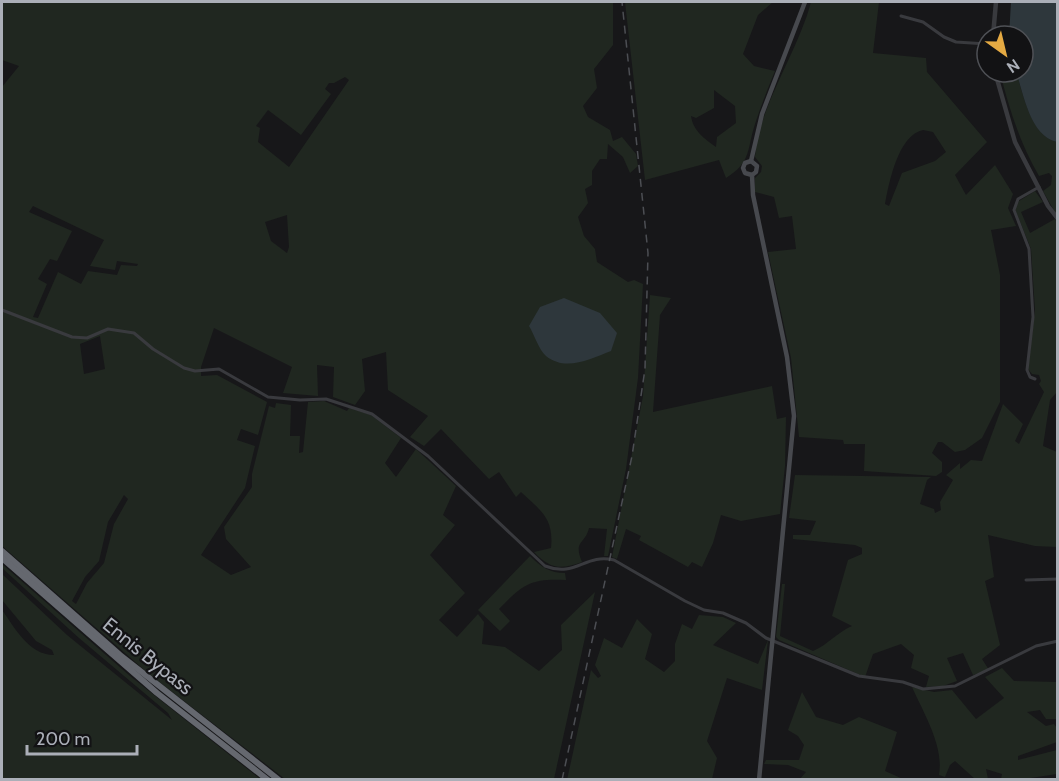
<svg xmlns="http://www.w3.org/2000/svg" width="1059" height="781" font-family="Cabin,sans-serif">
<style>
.green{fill:#202720;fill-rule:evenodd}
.water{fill:#2e373c}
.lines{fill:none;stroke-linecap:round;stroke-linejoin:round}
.minor{stroke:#393a3e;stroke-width:3}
.tertiary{stroke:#393a3e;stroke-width:4.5}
.secondary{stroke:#47494e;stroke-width:4.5}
.motorway{stroke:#65686f;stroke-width:6}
.rail{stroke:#4c4e53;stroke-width:1.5;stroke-dasharray:8 6;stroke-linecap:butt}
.labels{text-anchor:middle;stroke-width:4.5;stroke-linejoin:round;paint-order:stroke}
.street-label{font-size:20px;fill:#abafb8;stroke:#121214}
</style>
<rect width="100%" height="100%" fill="#171719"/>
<g class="green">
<path d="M2,2h611v43l-19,24 3,19 -14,18 5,11 22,13 3,11 9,-4 14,17 2,12 -8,7 -7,-16 -15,-13 -1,15h-7l-8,12v14l-7,4 3,14 -10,14 6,19 11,13 2,13 31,20 6,-2 9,4 -5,94 -12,91 -18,87h-4l3,-27 -18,-1c-4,17 -16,12 -7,34 -21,8 -32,7 -48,-10l17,-4c3,-30 -10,-37 -30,-56l-5,5 -17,-25 -10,7 -48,-50 -17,17 -14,-9 18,-21 -40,-26 -2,-38 -24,7 3,32 -10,14 -22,-8 1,-30 -17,-2 1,31 -35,-3 9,-26 -78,-39 -13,39v9l16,-1 50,27 -9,33 -17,-6 -4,11 18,6 -10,42 -44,67 30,20 20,-8 -25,-28 -2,-12 28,-40v-13l17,-68 6,2 1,-5 15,2 -1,31h10l-1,17 4,-1 5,-50 16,-1 23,10 2,-3 22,7 30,23 -16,25 11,14 20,-28 40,37 -13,29 12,10 -25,30 35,38 -26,27 18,17 21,-23 6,8 -2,22 23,3 34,24 23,-21 -1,-25 34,-33 -41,187h-269l-136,-105 -147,-128v-459l17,-21 -17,-6zM345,77l4,3 -60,87 -31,-25 2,-14 -4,-2 12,-16 33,25 30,-41 -6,-5 4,-6h5zM33,206l71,34 -14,26 25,4 2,-9 21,3 -1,2 -16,-1 -4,10 -29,-4 -7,13 -23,-12 -20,46 -5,-1 14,-33 -9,-5 12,-20 7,2 15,-30 -43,-19zM287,215l2,32 -2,6 -16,-12 -6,-19zM100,336l5,33 -21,5 -4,-30zM124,495l4,4 -14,25 -10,39 -17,20 -11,21 -4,-3 13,-24 14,-16 9,-39z"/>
<path d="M625,2h148l-15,13 -15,39 11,12 21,5c-7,17 -14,35 -20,53 -8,24 -3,38 -29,54l-7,-18 -74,20zM714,90l21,16 1,17 -19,14 -1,10c-11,-8 -23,-16 -25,-31l5,2 18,-10z"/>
<path d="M811,2h68l-6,51 53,5 1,14 60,70 -32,33 11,20 29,-30 18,29 -5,14 8,18 -25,4 9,45v127l-18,36 -17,12 -10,2 -13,-10h-4l-6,11 10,9v10l-6,4 -72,-5 1,-27h-21l-1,-4 -44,-3 -8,-79 -23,-106 28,-3 -4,-33 -13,2 -5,-21 -19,-5v-14l6,-6 1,-6 -7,-9c3,-49 43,-105 56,-155zM923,130l10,2 13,20 -11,9 -33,12 -13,33 -4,-2c4,-21 13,-69 38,-74z"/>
<path d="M1000,72h16c8,23 14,63 41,70v74l-14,-25 8,-6 1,-9 -3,-3 -10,3c-19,-33 -30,-67 -39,-104z"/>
<path d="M1035,191l8,11 -22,10 9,21 25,-14 2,3v170l-7,8 -7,46 14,6v95l-22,-1 -47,-11 6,42 -9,4 15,64 -18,14 7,11 -16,5 -10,-22 -16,5 10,23 -14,5 -17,1 3,-11 -18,-8 3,-13 -13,-11 -28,10 -8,23 -86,-37 -3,-3 6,-53h3l-5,52 33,15c16,-7 23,-18 39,-25l-20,-10 16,-56 14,-6v-6l-7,-3 -62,-6v-4h17l6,-14 -27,-3 6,-43 136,2 -4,3 -7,24 14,5 1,4 6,-3 -1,-8 13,-22 -7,-5 14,-12v6l11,-9 11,1 21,-57 20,20 -8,17 4,3 25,-52 -5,-8 2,-3 -2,-6 -7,-1 -4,-5 7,-59 -4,-61 -16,-40 4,-8z"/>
<path d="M650,295l21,3 -11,17 -7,97 119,-26 5,33 9,-2 -1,49 -5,48 -39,7 -20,-6 -8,28 -11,24 -10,-5 -4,5 -49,-27 2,-4 -15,-7 -9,30 -5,-2 31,-161z"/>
<path d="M530,556c11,11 20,17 35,17l1,7c-35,-2 -43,4 -67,29l11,12 -10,10 -22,-21z"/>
<path d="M2,564l128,112 130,103h-258v-169c13,18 27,45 52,45l-2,-5 -16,-9 -34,-41v-26l65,61 105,85 -4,-7 -89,-75 -77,-70z"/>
<path d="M699,615l24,2 13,6 -23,22 45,19 10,-24 -6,50 -35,-12 -20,63 10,17 -5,21 -145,1 24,-110 7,8 3,-2 -6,-11 9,-27 18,10 15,-29 15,15 -7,25 19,13 11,-11v-17l7,-20 10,5z"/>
<path d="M1002,668l12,13 43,1v37h-11l-6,-9 -13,2 19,14 8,-2 3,4v14l-39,14v4l39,-10v24l-33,5h-23l1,-5 -16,-5 2,10h-13l-20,-18 -5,4 -5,12 -6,-2c5,-29 -15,-61 -27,-88l22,5 18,-2 24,29 28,-21 -19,-21z"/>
<path d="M802,692l14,25 27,8 16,-8 38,15 -12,39 18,8h-103l6,-7 -18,-7 -24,-1 2,-4h33l5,-15 -6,-9 -10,-6z"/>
</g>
<g class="water">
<path d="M1011,2h46v140c-27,-6 -33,-47 -41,-70h7v-36h-14z"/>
<path d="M564,298l36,15 17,20 -6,18c-21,8 -45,21 -65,5 -7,-6 -12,-22 -17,-30l11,-19z"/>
</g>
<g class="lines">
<g class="minor">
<path d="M901,16l22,6 21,15 12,5 31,2"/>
<path d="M2,310l70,27 15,1 21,-9 26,4 19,16 31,19 11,3 24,-2 49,28 32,3 26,-1 46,15 56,42 117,110c31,12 40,-13 69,-6l71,41 19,9 19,3 23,10 20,15 93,38 44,6 20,7 32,-3 81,-40 22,-5"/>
<path d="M1035,379l-5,-2 -3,-7 6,-53 -4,-68 -15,-39 4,-11 21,-12"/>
<path d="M1026,580l32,-1"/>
</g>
<g class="tertiary">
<path d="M993,36l3,-34"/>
<path d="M995,72l20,70 33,64 10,13"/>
</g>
<g class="secondary">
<path d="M751,161l6,5 -1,6 -4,3 1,20 34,162 7,59 -35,364"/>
<path d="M751,161l11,-47 43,-112"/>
<path d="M751,161l-6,2 -2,5 2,5 7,2"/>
</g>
<g class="motorway">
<path d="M2,551l118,104 159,125"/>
<path d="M2,558l155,135 111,87"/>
</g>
<path class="rail" d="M562,780l70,-324 13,-87 3,-116 -26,-251"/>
</g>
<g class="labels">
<g class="street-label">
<text transform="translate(148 656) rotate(39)" y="7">Ennis Bypass</text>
</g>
</g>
<rect width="1059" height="781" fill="none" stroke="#abafb8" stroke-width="6"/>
<g transform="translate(1005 54) rotate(146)"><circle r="28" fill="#121214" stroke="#4f5156" stroke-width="1.5"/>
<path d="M0-4.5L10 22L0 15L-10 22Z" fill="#e5aa43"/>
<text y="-9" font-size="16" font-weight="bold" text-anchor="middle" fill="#abafb8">N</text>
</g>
<path d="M27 745v9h110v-9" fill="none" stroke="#abafb8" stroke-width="3"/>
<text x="36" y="745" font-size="18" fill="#abafb8" stroke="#121214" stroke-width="4.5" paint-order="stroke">200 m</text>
</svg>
